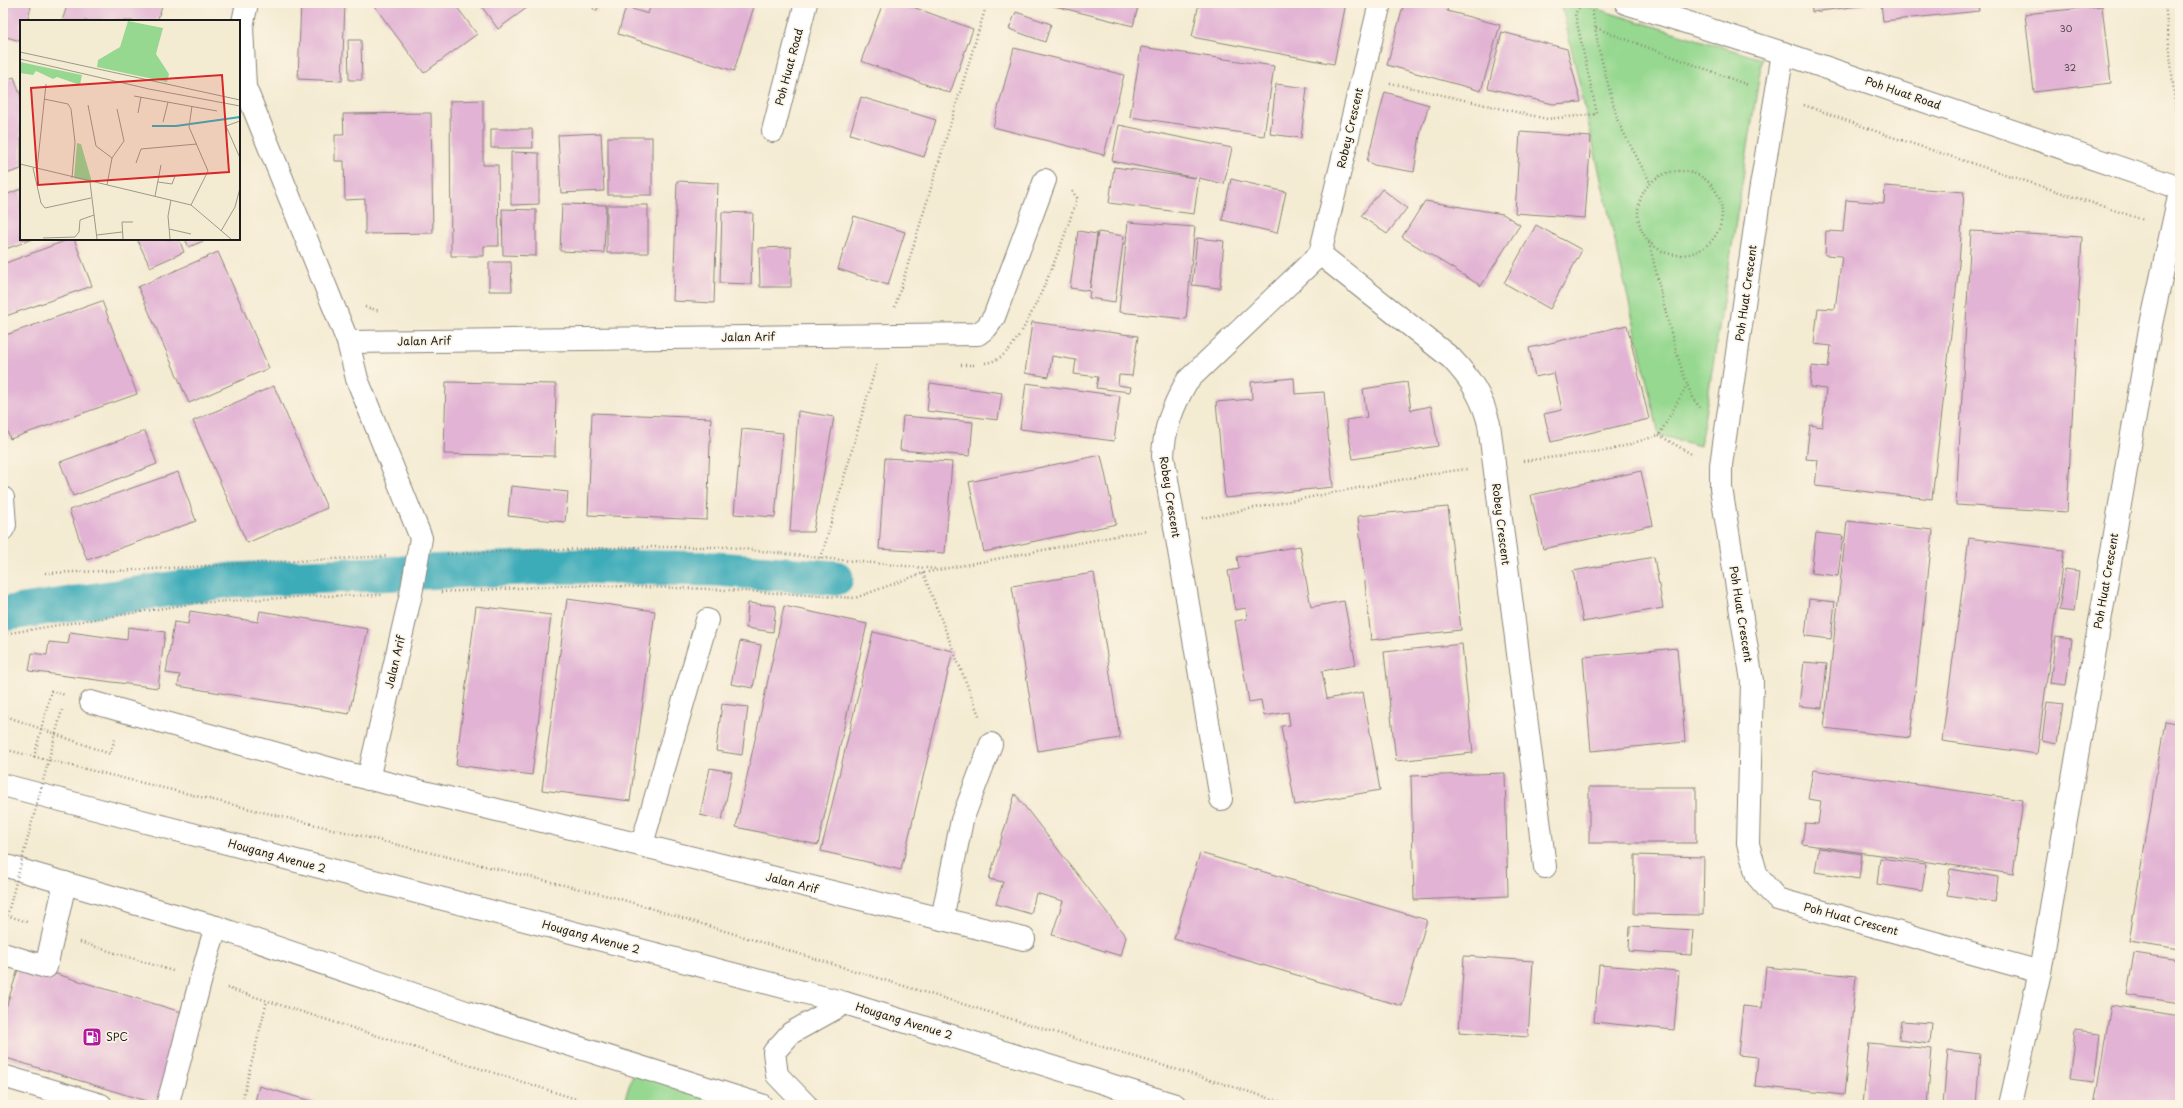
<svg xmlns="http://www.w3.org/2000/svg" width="2183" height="1108" font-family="'Playpen Sans',sans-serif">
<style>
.green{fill:#96d890;stroke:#597a56}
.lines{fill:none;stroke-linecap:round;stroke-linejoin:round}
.canal{stroke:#3cacb9;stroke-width:35}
.building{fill:#e2b3d4}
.minor-casing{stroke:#888478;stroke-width:24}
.highway-casing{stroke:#888478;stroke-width:24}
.path{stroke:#888478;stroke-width:2.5;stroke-dasharray:1 3;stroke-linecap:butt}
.minor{stroke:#fff;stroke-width:22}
.highway{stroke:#fff;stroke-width:22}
.path-bridge{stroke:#888478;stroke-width:2.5;stroke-dasharray:1 3;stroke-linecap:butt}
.labels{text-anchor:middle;stroke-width:3.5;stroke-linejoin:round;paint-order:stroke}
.number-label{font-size:9px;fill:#4e424a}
.street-label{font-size:11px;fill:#1c1c1c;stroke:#fcf5e5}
.poi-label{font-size:11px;fill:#1c1c1c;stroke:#fcf5e5;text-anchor:start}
.inset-river{fill:none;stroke:#3cacb9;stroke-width:2}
.inset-road{fill:none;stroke:#9e988a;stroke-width:1}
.view{fill:#d62828;fill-opacity:0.15;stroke:#d62828;stroke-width:2}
.inset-edge{fill:none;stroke:#1c1c1c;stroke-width:2}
</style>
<rect width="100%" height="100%" fill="#fcf5e5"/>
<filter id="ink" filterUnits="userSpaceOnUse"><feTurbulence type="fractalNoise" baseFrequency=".025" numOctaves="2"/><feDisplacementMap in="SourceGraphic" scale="8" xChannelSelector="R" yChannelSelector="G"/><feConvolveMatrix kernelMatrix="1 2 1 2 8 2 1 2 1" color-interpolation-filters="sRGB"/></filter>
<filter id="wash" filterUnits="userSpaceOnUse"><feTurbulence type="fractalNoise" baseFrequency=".012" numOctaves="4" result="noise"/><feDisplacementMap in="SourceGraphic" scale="16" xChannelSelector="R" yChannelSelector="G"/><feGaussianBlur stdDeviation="0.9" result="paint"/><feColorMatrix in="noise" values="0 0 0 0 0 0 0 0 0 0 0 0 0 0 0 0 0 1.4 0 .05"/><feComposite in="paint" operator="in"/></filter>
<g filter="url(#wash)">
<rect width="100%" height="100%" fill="#f4ebd3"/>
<g class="green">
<path d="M1561,3h16l185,56 -62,387 -41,-11z"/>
<path d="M635,1067l132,38h-144z"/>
</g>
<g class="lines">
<path class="canal" d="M3,614l228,-34 336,-14 149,3 120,9"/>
</g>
<g id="blocks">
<g class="building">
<path d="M3,3h29l-5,18h-6l-1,20 -17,-5z"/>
<path d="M68,3h60l6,2v-2h29l-6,18h-95z"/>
<path d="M301,3h44l-3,78 -44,-2z"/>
<path d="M372,3h82l23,31 -53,39z"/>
<path d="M479,3h46l3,4 -30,22z"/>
<path d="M589,3h10l-3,9z"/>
<path d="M651,3h104l-21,68 -116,-37 8,-27 22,7z"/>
<path d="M883,3h19l71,26 -23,64 -89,-32z"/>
<path d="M1043,3h96l-6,23z"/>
<path d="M1199,3h147l-12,61 -142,-27z"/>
<path d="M1404,3h45l-2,8 53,14 -19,66 -94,-26z"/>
<path d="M1811,3h56v2l-55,7z"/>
<path d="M1881,3h97l1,8 -96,10z"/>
<path d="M2102,6l9,77 -77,9 -9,-78z"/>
<path d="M1016,12l35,12 -6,18 -36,-13z"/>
<path d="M1502,32l65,17 14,53 -28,2 -65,-16z"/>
<path d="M348,40h13l1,40h-13z"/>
<path d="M1141,47l133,19 -10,70 -134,-19z"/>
<path d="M1014,48l110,27 -20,80 -111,-28z"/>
<path d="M14,77l7,20v72l-18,6v-94z"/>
<path d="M1276,84l31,4 -6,50 -31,-4z"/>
<path d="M1385,92l44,13 -8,24 -7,43 -40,-7 -7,-4z"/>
<path d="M861,97l75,23 -12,37 -74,-23z"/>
<path d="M483,100v65h15l1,81h-15v10h-33l-1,-155z"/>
<path d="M431,113l2,120 -68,1v-35l-20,1 -1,-39h-9v-26h9l-1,-21z"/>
<path d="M1119,125l113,23 -8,36 -25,-6 -5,36 -85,-11 5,-36 82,11 -84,-17z"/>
<path d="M491,129h41l1,19h-42z"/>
<path d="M1520,132l71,5 -6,81 -70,-5z"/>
<path d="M601,133l3,58 -43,2 -3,-58z"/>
<rect x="608" y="137" width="44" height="58"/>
<path d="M511,152l28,1v51l-28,1z"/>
<path d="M1231,179l55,13 -9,41 -55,-13z"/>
<path d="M677,181l41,2 -4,120 -41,-2z"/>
<path d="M1885,186l79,6 -5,72 -27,235 -117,-13 3,-26 -12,-1 4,-34 12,2 4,-38 -16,-2 2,-21 16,2 3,-22 -17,-2 4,-36 17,1 7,-53 -17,-1 1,-24 17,1 3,-32 38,3z"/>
<path d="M21,189v50h12l-30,11v-54z"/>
<path d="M1382,189l25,19 -20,26 -26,-18z"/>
<path d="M1425,201l78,13 17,11 -39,61 -79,-49z"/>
<path d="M562,204l44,1 -2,48 -44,-2z"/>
<rect x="607" y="205" width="41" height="48"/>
<path d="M502,209l34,1v46l-33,-1z"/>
<path d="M722,212l31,1 -2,71 -31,-1z"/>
<path d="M854,216l51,16 -17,53 -50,-16z"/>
<path d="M1128,222l67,5 -9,92 -67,-7z"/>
<path d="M1536,225l46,25 -32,59 -46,-26z"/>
<path d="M1078,231l19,3 -7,54 8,-56 26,4 -9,66 -26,-4 1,-7 -20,-3z"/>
<path d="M1971,231l111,6 -15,275 -111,-7z"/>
<path d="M1197,238l27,3 -4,47 -28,-3z"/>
<path d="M70,239h4l18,47 -89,31v-53z"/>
<path d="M137,239h42l5,13 -34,15z"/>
<path d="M185,239h23l-19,8z"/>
<path d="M791,247v40h-31l-1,-39z"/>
<path d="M218,252l51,116 -80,35 -51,-116z"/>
<path d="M489,262h22l1,29h-23z"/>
<path d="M102,301l35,93 -127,45 -7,-19v-84z"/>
<path d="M1032,322l106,14 -6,40 -13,-1 -1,10 13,2 -1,5 -34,-4 2,-11 -24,-3 2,-14 -24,-4 -3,21 -24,-4z"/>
<path d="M1627,325l22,94 -98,23 -7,-28 18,-4 -8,-37 -19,4 -6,-29z"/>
<path d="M1294,378l1,16 29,-2 9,95 -108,11 -9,-96 36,-3 -1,-17z"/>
<path d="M446,382l110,2 -1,72 -111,-2z"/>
<path d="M1407,382l4,28 20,-4 7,40 -85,13 -7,-39 21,-3 -4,-28z"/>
<path d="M930,383l72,10 -4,27 -71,-9z"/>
<path d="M1026,383l94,13 -6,45 -94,-12z"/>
<path d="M274,386l53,122 -80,35 -54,-122z"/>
<path d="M798,411l36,6 -21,115h-23z"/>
<path d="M592,413l119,5 -4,102 -119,-5z"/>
<path d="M903,416l70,6 -3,34 -70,-6z"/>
<path d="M742,429l41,4 -8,84 -41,-3z"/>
<path d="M145,431l12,33 -84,32 -13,-34z"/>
<path d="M1101,455l15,69 -132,28 -15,-70z"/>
<path d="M885,458l67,4 -7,91 -66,-4z"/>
<path d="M1641,471l12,54 -110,24 -12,-54z"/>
<path d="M178,472l18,49 -109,39 -18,-50z"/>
<path d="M511,486l57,6 -3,30 -57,-6z"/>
<path d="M1448,507l13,123 -90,10 -13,-124z"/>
<path d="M1847,521l86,9 -23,208 -86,-10z"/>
<path d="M1816,533l27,3 -5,40 -27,-3z"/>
<path d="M1969,538l95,12 -27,204 -95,-13z"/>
<path d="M1300,546l11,61 33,-6 12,64 -34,6 5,28 36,-7 17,98 -85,15 -14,-79 9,-1 -2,-13 -24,4 -3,-16 -12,2 -14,-81 12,-2 -1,-11 -11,2 -7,-39 11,-2 -2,-12z"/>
<path d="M1654,557l9,51 -80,14 -10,-51z"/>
<path d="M2065,569l14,2 -5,41 -15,-2z"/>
<path d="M1094,573l26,165 -82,13 -26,-165z"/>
<path d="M567,599l88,12 -25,190 -88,-11z"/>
<path d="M1809,599l26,3 -4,37 -26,-3z"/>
<path d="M748,603l28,3 -3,26 -27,-4z"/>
<path d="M476,606l75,9 -19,160 -76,-10z"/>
<path d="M784,606l83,18 -49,221 -82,-18z"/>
<path d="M190,611l68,11 2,-11 108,18 -19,85 -171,-28 2,-11 -14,-2 8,-51 14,2z"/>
<path d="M128,627l37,5 -7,56 -129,-17 3,-18 15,2 2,-13 19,2 2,-12 57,8z"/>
<path d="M873,632l80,19 -52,219 -80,-19z"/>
<path d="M2056,637l16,2 -6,46 -16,-2z"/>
<path d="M740,641l21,4 -8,43 -22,-4z"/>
<path d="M1462,644l11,109 -77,8 -12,-109z"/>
<path d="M1677,648l8,94 -94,9 -8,-94z"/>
<path d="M1804,662l23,2 -5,44 -23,-2z"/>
<path d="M2047,702l16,2 -6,40 -15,-3z"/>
<path d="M722,704l26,3 -6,48 -26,-4z"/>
<path d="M2165,721l15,3v225l-51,-8z"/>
<path d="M710,768l22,4 -10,48 -22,-5z"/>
<path d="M1813,770l210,30 -10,74 -211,-30 3,-21 13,1 3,-23 -13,-2z"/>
<path d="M1505,773l3,123 -94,4 -3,-124z"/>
<rect x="1589" y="787" width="107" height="56"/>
<path d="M1015,794l111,143 -5,19 -69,-21 11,-34 -27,-8 -5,21 -35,-10 7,-22 -14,-3z"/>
<path d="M1819,848l43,6 -3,25 -44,-7z"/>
<path d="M1200,853l227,67 -25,86 -228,-67z"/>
<path d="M1635,855l69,2 -1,58 -69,-1z"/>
<path d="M1880,858l46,6 -4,27 -45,-7z"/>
<path d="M1950,869l48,8 -3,25 -48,-7z"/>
<path d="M1630,926l63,4 -2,25 -62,-4z"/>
<path d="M2134,953l46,7v43l-53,-8z"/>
<path d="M1464,956l69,5 -5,76 -69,-5z"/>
<path d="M20,963l168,51 -29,91 -156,-48v-40z"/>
<path d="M1599,965l80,6 -5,59 -80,-8z"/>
<path d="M1766,967l90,9 -12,119 -89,-9 3,-29 -20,-2 5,-49 19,2z"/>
<path d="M2111,1005l69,11v89h-86z"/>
<path d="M1901,1021l31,2 -2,21 -31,-4z"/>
<path d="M2075,1031l25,3 -6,48 -25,-3z"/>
<path d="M1869,1043l63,6 -5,56h-64z"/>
<path d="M1948,1050l32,4 -4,51h-33z"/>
<path d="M259,1086l65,19h-70z"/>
</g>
</g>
</g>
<g filter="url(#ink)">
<use href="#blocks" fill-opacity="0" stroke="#888478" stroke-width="1"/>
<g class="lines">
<g class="minor-casing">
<g id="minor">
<path d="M247,3l-5,24 3,60 103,255 9,37 64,159 -10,56 -43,185"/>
<path d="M1626,3l157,50 397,135"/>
<path d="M1783,53l-23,139 -39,273v23l31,193 -4,163 9,32 20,23 263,73"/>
<path d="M773,131l33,-128"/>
<path d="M1320,254l131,104c19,20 31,38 38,66l56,443"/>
<path d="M348,342l630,-8 9,-7 7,-10 51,-137"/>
<path d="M3,498l2,27 -2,4"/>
<path d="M91,702l255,71 678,166"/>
<path d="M1221,799l-58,-343c1,-28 10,-50 24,-75l133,-127 60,-251"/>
<path d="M642,844l65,-224"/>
<path d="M942,919l20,-99 29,-76"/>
<path d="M3,954l43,13 19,-84"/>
<path d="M3,1076l98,29"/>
<path d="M167,1105c18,-59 30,-119 49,-178"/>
<path d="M2010,1105l30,-133 110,-643 30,-137"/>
</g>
</g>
<g class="highway-casing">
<g id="highway">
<path d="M3,785l842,218 330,102"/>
<path d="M3,865l213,62 250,85 295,93"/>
<path d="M806,1105l-29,-30 -3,-23 17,-19 54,-30"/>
</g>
</g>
<g class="path">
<path d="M1591,3l8,47 19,72 32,60"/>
<path d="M2165,3l15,150"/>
<path d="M1596,28l152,57"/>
<path d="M1390,83l157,36 50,-5 -22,-100 7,-11"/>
<path d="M1804,105l85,31 255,84"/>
<circle cx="1680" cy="213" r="42"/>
<path d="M1649,243c8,30 32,148 51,164"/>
<path d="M365,307l15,4"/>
<path d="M895,307l92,-304"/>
<path d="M1022,331c23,-42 41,-88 55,-133l-5,-7"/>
<path d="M985,363c16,-2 26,-14 34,-28"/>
<path d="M961,365h15"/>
<path d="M1659,435l34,20"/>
<path d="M1523,461l88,-11 48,-15 28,-50"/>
<path d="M1202,518l234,-45 31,-4"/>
<path d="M447,554l196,-7h84l94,11 116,11"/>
<path d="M821,558l56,-195"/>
<path d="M45,573l89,-3 254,-14"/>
<path d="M923,573l57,145"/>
<path d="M441,592l137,-7 133,4 144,9 68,-25 224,-43"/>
<path d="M3,634l192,-31 119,-7 68,-1"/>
<path d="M3,715l107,39 5,-15"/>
<path d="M3,749l614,149 675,207"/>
<path d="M34,757l17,-66 14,4"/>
<path d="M3,914l24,8"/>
<path d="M80,942l93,29"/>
<path d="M227,988l368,117"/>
<path d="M241,1105l26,-104"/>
</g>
<use href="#minor" class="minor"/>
<use href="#highway" class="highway"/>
<path class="path-bridge" d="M3,931l59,-221"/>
</g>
</g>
<defs>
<g id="fuel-square" transform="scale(1)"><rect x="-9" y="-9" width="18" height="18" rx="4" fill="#b5179e" stroke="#fcf5e5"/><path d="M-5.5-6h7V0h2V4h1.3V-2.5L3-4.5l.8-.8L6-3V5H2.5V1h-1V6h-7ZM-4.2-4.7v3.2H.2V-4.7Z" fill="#fff"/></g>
</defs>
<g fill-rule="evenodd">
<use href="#fuel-square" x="92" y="1037"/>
</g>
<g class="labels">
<g class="number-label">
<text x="2066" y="32">30</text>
<text x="2070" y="71">32</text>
</g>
<g class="street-label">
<text transform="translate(789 67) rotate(-75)" y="4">Poh Huat Road</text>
<text transform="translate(1903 93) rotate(19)" y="4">Poh Huat Road</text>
<text transform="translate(1350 128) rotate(-77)" y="4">Robey Crescent</text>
<text transform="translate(1746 293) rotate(-82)" y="4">Poh Huat Crescent</text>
<text transform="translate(748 337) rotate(-1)" y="4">Jalan Arif</text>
<text transform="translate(424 341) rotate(-1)" y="4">Jalan Arif</text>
<text transform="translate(1170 497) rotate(81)" y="4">Robey Crescent</text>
<text transform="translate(1501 524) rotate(83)" y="4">Robey Crescent</text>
<text transform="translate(2106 581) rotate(-80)" y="4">Poh Huat Crescent</text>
<text transform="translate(1741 614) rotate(81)" y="4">Poh Huat Crescent</text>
<text transform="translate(395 662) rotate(-77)" y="4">Jalan Arif</text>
<text transform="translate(277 856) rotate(15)" y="4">Hougang Avenue 2</text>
<text transform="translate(792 883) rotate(14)" y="4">Jalan Arif</text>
<text transform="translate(1851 919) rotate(15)" y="4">Poh Huat Crescent</text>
<text transform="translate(591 937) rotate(15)" y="4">Hougang Avenue 2</text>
<text transform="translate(904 1021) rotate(17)" y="4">Hougang Avenue 2</text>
</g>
<g class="poi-label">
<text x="106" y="1041">SPC</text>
</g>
</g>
<g transform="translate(20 20)">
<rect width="220" height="220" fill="#f4ebd3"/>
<path d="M108,1l35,7 -7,26 13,20 -2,8 -70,-15 1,-7 22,-13zM0,42l62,13 -2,10 -23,-8 -4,2 -17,-8 -3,4 -13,-2zM57,123l4,1 11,38 -18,-4z" fill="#96d890"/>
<path class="inset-river" d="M132,106h24l64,-9"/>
<path class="inset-road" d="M0,32l220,48M0,39l129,30 91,17M114,76l83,15M24,79l24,5 3,5 4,33 -3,36M68,85l8,41 16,12M118,93l3,-16M220,101l-14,5 14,32M143,102l5,-20M116,143l5,-14 56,-5M0,144l171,41 40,34M13,148l8,35 4,5 46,-10M17,149l9,-85M70,162l7,57M138,162l14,2 3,-8M87,165l5,-27 12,-17 -7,-32M135,176l6,-31M171,185l17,-34 -19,-44 3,-21M149,209l22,5M201,211l14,-24 5,-19M77,215l25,-3M23,218l32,-1 4,-5 1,-12 14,-5M103,219l-1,-17h11M150,219l-2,-23 3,-16"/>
<path class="view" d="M202,55l7,97 -191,13 -7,-97z"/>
<rect width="220" height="220" class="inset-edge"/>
</g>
<rect width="2183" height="1108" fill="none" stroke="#fcf5e5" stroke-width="16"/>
</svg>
